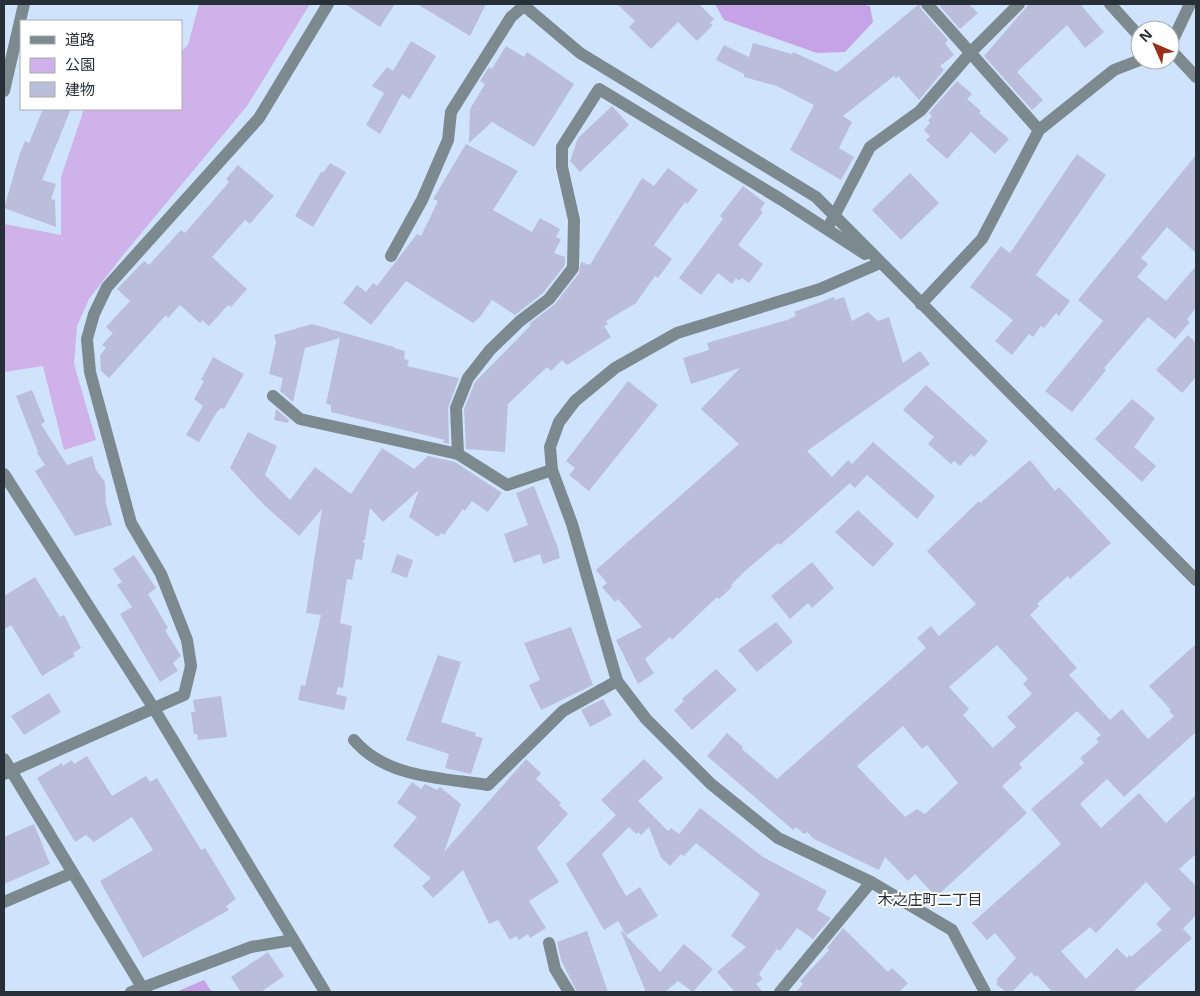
<svg xmlns="http://www.w3.org/2000/svg" width="1200" height="996" font-family="'Open Sans','Noto Sans JP',sans-serif">
<style>
.green{fill:#ceb2e9}
.forest{fill:#c6a2e7}
.building{fill:#bbbeda;fill-rule:evenodd}
.lines{fill:none;stroke-linecap:round;stroke-linejoin:round}
.minor{stroke:#7c8a8f;stroke-width:12}
.labels{text-anchor:middle;stroke-width:4;stroke-linejoin:round;paint-order:stroke}
.neighbourhood-label{font-size:15px;fill:#272f38;stroke:#fff}
</style>
<rect width="100%" height="100%" fill="#cfe4fc"/>
<path class="green" d="M199,4h111l-63,102 -124,149 -34,44 -12,27 -3,38 22,76 -32,10 -21,-84 -39,6v-148l57,11v-58l23,-68h97v-57l7,-7z"/>
<g class="forest">
<path d="M715,4h145l10,2 3,16 -28,30 -28,1 -93,-33z"/>
<path d="M204,980l8,12h-36z"/>
</g>
<g class="building">
<path d="M345,4h50l-15,23z"/>
<path d="M417,4h69l-16,32z"/>
<path d="M617,4h82l15,15 -4,4 3,2 -16,16 -19,-19 -27,27 -22,-22 6,-6z"/>
<path d="M919,4l2,5 27,31 -3,3 9,12 -14,11 4,4 -25,30 -21,-24 -2,3 -2,-3 -51,40 9,6 -13,26 15,9 -13,23 -51,-30 24,-45 -37,-19 -33,-9v-3l-28,-14 8,-15 25,12 4,-14 39,11 1,-2 44,20z"/>
<path d="M938,4h31l9,9 -18,16z"/>
<path d="M1029,4h51l24,28 -19,16 -18,-23 -50,47 26,28 -11,10 -48,-54z"/>
<path d="M411,41l25,15 -26,43 -8,-5 -22,40 -14,-9 18,-32 -12,-7 15,-19 6,4z"/>
<path d="M506,46l18,11 3,-5 47,32 -40,63 -42,-25 -23,21 1,-34 15,-25 -5,-3 9,-14 3,2z"/>
<path d="M957,81l15,13 -5,5 14,12 -2,2 30,26 -14,15 -24,-22 -24,27 -21,-19 4,-4 -6,-6 6,-7 -2,-3 4,-4 -3,-3z"/>
<path d="M612,106l17,19 -49,47 -10,-11 8,-23z"/>
<path d="M43,109h28l-29,71 14,4 -5,15 4,1 1,27 -52,-19 16,-55 5,-12 4,2z"/>
<path d="M466,144l52,27 -25,39 39,22 8,-14 20,11 -4,8 5,2 -7,14 11,4v8l-22,28 -28,22 -23,-15 -12,17 -7,6 -67,-42 -35,44 -28,-22 14,-18 9,7 7,-9 4,3 40,-52 4,2 17,-35 -5,-2z"/>
<path d="M1077,154l29,21 -70,100 34,26 -11,15 -3,-3 -12,15 -3,-2 -8,11 -4,-3 -17,21 -17,-14 18,-21 -43,-33 31,-41 9,7z"/>
<path d="M1196,155v98l-29,-26 -26,31 7,6 -11,13 29,24 30,-35v42l-9,11 3,3 -15,17 -27,-22 -44,51 2,2 -34,42 -27,-21 58,-70 -25,-21z"/>
<path d="M330,163l16,9 -33,55 -18,-11 26,-44h3z"/>
<path d="M238,165l36,31 -24,28 -5,-4 -33,37 35,32 -16,18 -3,-2 -19,21 -7,-6 -2,3 -20,-18 -12,13 -2,-3 -57,63 -8,-7 -1,-16 6,-7 -4,-3 11,-12 -7,-6 24,-26 -13,-12 27,-28 5,4 32,-35 4,3 44,-51 -3,-3z"/>
<path d="M668,168l30,22 -11,14 -2,-2 -31,43 18,14 -14,19 -3,-2 -19,27 -30,18 2,3 -4,2 7,11 -44,28 -5,-5 -11,11 -4,-4 -39,37 -3,48 -39,-3 -2,-40 11,-27 56,-57 -2,-1 26,-20 24,-31 2,-11 9,3 52,-87 12,8z"/>
<path d="M910,173l29,30 -38,37 -29,-30z"/>
<path d="M743,186l22,17 -5,7 3,2 -25,33 25,19 -14,19 -7,-5 -3,3 -3,-3 -4,6 -14,-11 -17,22 -22,-17 44,-59 -3,-3z"/>
<path d="M834,297l1,3 9,-3 8,24 16,-9 10,9 11,-4 14,46 17,-12 10,13 -123,87 25,26 16,-17 4,4 21,-22 62,54 -18,23 -50,-44 -12,13 -5,-5 -70,62 -2,-2 -33,28 -14,14 1,2 -13,12 -2,-2 -45,43 -2,-3 -25,22 9,14 -16,11 -22,-44 26,-13 -24,-28 -3,3 -13,-15 5,-4 -11,-13 143,-126 -38,-35 39,-41 -49,16 -8,-26 26,-8 -2,-7 80,-23 9,-4 -2,-4z"/>
<path d="M312,324l82,23v1l11,3 -1,8 5,1 -2,6 52,12 -11,30 1,36 -7,-2 3,-2 -114,-28v-7l-5,-1 14,-66 -35,10 -12,54 -13,-11 3,-13 -14,-4 7,-32 -2,-7z"/>
<path d="M1188,335l8,8v34l-14,16 -26,-23z"/>
<path d="M213,357l31,17 -20,35 -3,-1 -4,4 -18,30 -13,-7 17,-29 -9,-7 10,-18 -3,-1z"/>
<path d="M628,381l30,24 -69,86 -20,-16 6,-7 -9,-7z"/>
<path d="M926,385l62,56 -14,16 -3,-3 -11,12 -6,-5 -3,3 -23,-20 6,-7 -31,-27z"/>
<path d="M32,390l13,32 -4,2 26,41 25,-9 4,14 9,12 1,22 6,21 -37,11 -40,-65 10,-6 -8,-12 1,-1 -22,-56z"/>
<path d="M1132,399l23,19 -21,29 22,19 -14,16 -47,-43z"/>
<path d="M276,409l13,11 -1,3 -14,-3z"/>
<path d="M248,432l29,14 -12,29 25,25 25,-33 36,27 31,-46 32,21 14,-13 27,6 47,31 -14,19 -16,-11 -7,10 -2,-2 -19,26 -3,-2 -3,4 -29,-20 10,-27 -36,32 -13,-14 -5,31 -3,3 3,1 -3,17 -6,-1 -4,21 -5,-1 -7,44 12,3 -9,62 -5,-1 -2,7 11,3 -3,13 -46,-10 3,-15 4,1 16,-71 -15,-2 16,-104 -23,27 -35,-31 -34,-37z"/>
<path d="M1030,460l25,31 4,-4 52,56 -41,36 -2,-3 -31,28 2,2 -9,9 47,53 -8,7 41,45 12,-11 26,30 26,-23 -5,-5 2,-1 -22,-24 47,-42v88l-72,65 -17,-18 -27,25 21,24 38,-35 27,30 30,-28v59l-17,15 17,17v29l-13,14 9,9 -59,54h-81l-15,-17 -2,2 -4,-5 -19,20h-6l-10,-8 2,-3 -2,-1 20,-22 -21,-25 -8,7 -15,-17 89,-79 -30,-35 53,-46 -4,-5 19,-16 -3,-3 5,-4 -24,-24 -58,53 3,4 -20,18 25,27 -91,84 -21,-23 -7,7 -23,-24 -6,13 -65,-31 -7,-7 -3,2 -8,-7 -3,3 -86,-74 20,-23 16,14 -1,2 35,30 149,-131 -9,-10 14,-12 8,10 37,-32 -49,-53 52,-50 1,2zM997,645l31,34 -5,5 9,10 -25,23 9,10 -23,21 -30,-33 6,-6 -20,-22zM903,726l19,23 5,-4 31,38 -33,31 -8,-5 -12,8 -48,-51zM1146,882l25,27 -15,15 6,6 -31,27 -2,-2 -2,3 -10,-10 -31,31 -25,-28 29,-24 6,6z"/>
<path d="M534,486l24,62 2,10 -17,6 -3,-10 -26,9 -10,-29 24,-9 -12,-32z"/>
<path d="M858,510l36,34 -21,23 -38,-35z"/>
<path d="M397,554l16,6 -6,18 -16,-6z"/>
<path d="M134,555l22,33 -8,6 20,34 -3,2 16,26 -8,7 5,8 -18,11 -40,-68 12,-7 -15,-22 5,-3 -9,-13z"/>
<path d="M812,562l22,26 -22,20 -4,-5 -18,16 -19,-23z"/>
<path d="M35,577l25,40 4,-2 17,33 -8,5 2,3 -33,20 -31,-51 -7,4v-33z"/>
<path d="M776,622l17,20 -36,30 -19,-22z"/>
<path d="M571,627l22,58 -52,25 -12,-25 11,-5 -16,-37z"/>
<path d="M438,655l23,7 -20,60 35,11 -1,3 8,2 -12,36 -26,-6 4,-14 -43,-14z"/>
<path d="M716,669l21,21 -45,40 -18,-20 10,-9 -2,-2z"/>
<path d="M49,693l12,19 -37,23 -13,-19z"/>
<path d="M221,696l6,41 -29,3 -1,-6h-3l-3,-22h4l-2,-12z"/>
<path d="M603,699l9,16 -22,12 -9,-17z"/>
<path d="M87,756l25,40 34,-20 4,6 7,-4 44,72 4,-2 31,51 -10,7 3,4 -86,48 -43,-77 53,-31 -21,-33 -38,25 -8,-7 -11,7 -38,-64 25,-15 1,3 9,-6 2,4z"/>
<path d="M526,759l15,14 -5,6 25,24 -2,2 9,9 -31,34 22,34 -30,19 17,27 -16,10 -2,-4 -9,6 -3,-4 -6,4 -12,-20 -9,4 -26,-54 -30,28 -11,-12 9,-8 -38,-32 24,-29 -20,-14 15,-21 9,7 4,-5 12,6 3,-3 21,17 -17,48z"/>
<path d="M644,759l19,19 -25,23 30,30 3,-3 8,6 21,-26 63,49 64,34 -10,19 14,8 -18,21 -16,-11 -17,23 -3,-2 -18,25 4,5 -7,5 7,8h-28l-18,-20 29,-25 -15,-11 29,-42 -64,-51 -12,13 -3,-2 -11,12 -9,-8 -12,-31 -8,8 -3,-3 -2,2 -7,-7 -27,27 24,42 14,-9 18,29 -32,19 -8,-14 -14,9 -38,-66 50,-49 -15,-15z"/>
<path d="M34,824l16,40 -46,20v-47z"/>
<path d="M843,928l45,44 4,-4 16,15 -9,9h-103l7,-8 -3,-3 29,-31 -2,-2z"/>
<path d="M587,931l21,61h-31l-16,-32 -4,-18z"/>
<path d="M622,931l38,41 24,-28 29,25 -20,23 -15,-11 -13,11h-19l-25,-60z"/>
<path d="M268,952l16,24 -23,16h-20l-10,-15z"/>
</g>
<g class="lines">
<g class="minor">
<path d="M522,4l58,49 236,144 380,383"/>
<path d="M927,4l112,126"/>
<path d="M1110,4l30,33"/>
<path d="M1170,46l20,-42"/>
<path d="M1170,49l26,28"/>
<path d="M4,91l20,-87"/>
<path d="M831,222l39,-75 50,-36 51,-59 48,-48"/>
<path d="M391,256l31,-56 26,-60 3,-28 60,-95 15,-13"/>
<path d="M880,263l-60,26 -143,44 -62,35 -40,33 -16,21 -9,25 2,23 20,54 45,157 29,38 65,65 67,54 93,44 81,48 33,62"/>
<path d="M921,304l61,-65 57,-109 75,-60 26,-10"/>
<path d="M273,396l27,23 158,35 49,31 45,-15"/>
<path d="M458,454l-2,-46 12,-30 22,-28 30,-29 29,-22 24,-31 1,-48 -12,-53v-20l37,-58 183,111 83,54"/>
<path d="M4,474l149,233 172,285"/>
<path d="M354,740c32,38 89,38 134,45l75,-74 54,-30"/>
<path d="M4,759l138,228"/>
<path d="M4,774l180,-79 7,-29 -4,-26 -26,-66 -30,-51 -41,-151 -3,-33 7,-25 13,-27 152,-169 69,-114"/>
<path d="M4,902l68,-29"/>
<path d="M549,943l6,26 14,23"/>
<path d="M131,992l120,-45 42,-7"/>
<path d="M780,992l91,-110"/>
</g>
</g>
<g class="labels">
<g class="neighbourhood-label">
<text x="930" y="905">木之庄町二丁目</text>
</g>
</g>
<rect width="1200" height="996" fill="none" stroke="#272f38" stroke-width="10"/>
<rect x="20" y="20" width="162" height="90" fill="#ffffff" stroke="#a9acaf"/>
<rect x="30" y="36" width="25" height="8" fill="#7c8a8f" stroke="#a9acaf"/>
<text x="65" y="45" font-size="15" fill="#272f38">道路</text>
<rect x="30" y="58" width="25" height="15" fill="#ceb2e9" stroke="#a9acaf"/>
<text x="65" y="70" font-size="15" fill="#272f38">公園</text>
<rect x="30" y="82" width="25" height="15" fill="#bbbeda" stroke="#a9acaf"/>
<text x="65" y="95" font-size="15" fill="#272f38">建物</text>
<g transform="translate(1155 45) rotate(315)"><circle r="24" fill="#ffffff" stroke="#a9acaf"/>
<path d="M0-4L9 19L0 12L-9 19Z" fill="#982f18"/>
<text y="-8" font-size="14" font-weight="bold" text-anchor="middle" fill="#272f38">N</text>
</g>
</svg>
